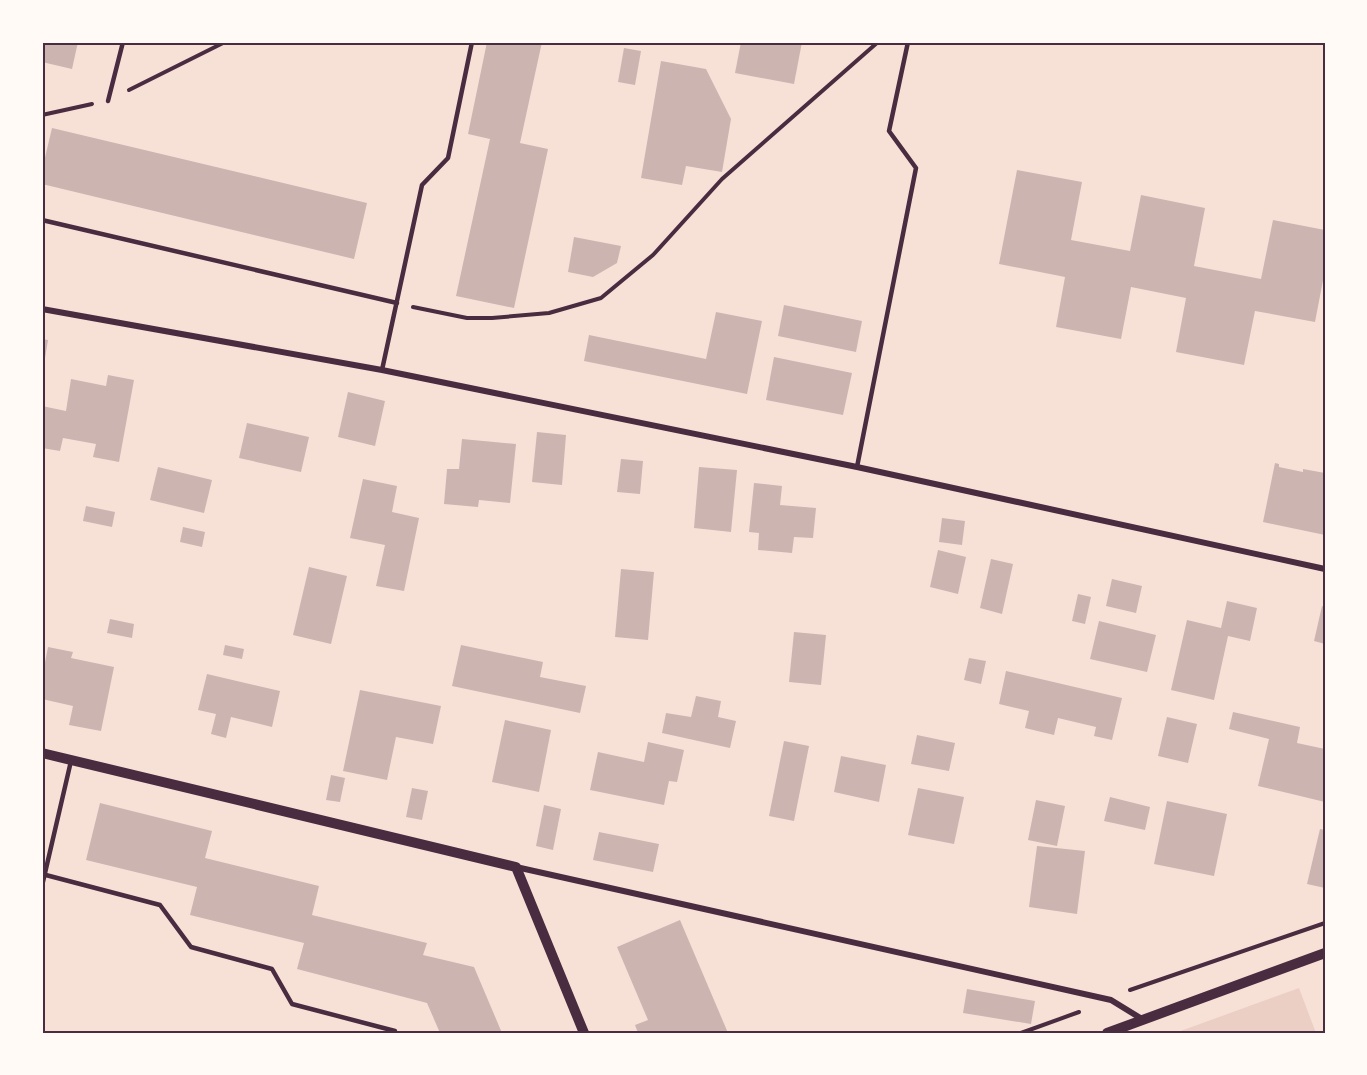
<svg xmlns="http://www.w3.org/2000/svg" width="1367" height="1075" font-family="Lora,serif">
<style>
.green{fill:#ebcfc5}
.building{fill:#ccb4b1}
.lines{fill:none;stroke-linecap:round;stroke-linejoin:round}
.path{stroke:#4a2c40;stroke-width:4}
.service{stroke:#4a2c40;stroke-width:4.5}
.minor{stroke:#4a2c40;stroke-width:6}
.tertiary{stroke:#4a2c40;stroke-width:10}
.neatline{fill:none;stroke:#4a2c40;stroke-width:2}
</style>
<rect width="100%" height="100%" fill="#f7e1d7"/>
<path class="green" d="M1299,988l17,45h-141z"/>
<g class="building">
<path d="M42,42h36l-6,27 -30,-7z"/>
<path d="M487,42h55l-22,101 28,6 -34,159 -58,-12 34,-157 -22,-5z"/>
<path d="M741,42h61l-8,42 -59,-11z"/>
<path d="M624,48l17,3 -6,34 -17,-3z"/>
<path d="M661,61l45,8 25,50 -9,53 -36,-6 -4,19 -41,-7z"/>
<path d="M52,128l315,75 -13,56 -312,-75v-14z"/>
<path d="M1017,170l65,12 -11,58 59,11 11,-56 64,13 -11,58 67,13 12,-59 52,10v40l-10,52 -60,-11 -11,54 -68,-13 10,-54 -55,-11 -10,52 -65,-12 9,-50 -66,-13z"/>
<path d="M574,237l47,9 -4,17 -24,14 -25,-5z"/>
<path d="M784,305l78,16 -6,31 -78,-16z"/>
<path d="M716,312l46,9 -15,73 -163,-33 5,-26 117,24z"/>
<path d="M42,339l6,1 -5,30h-1z"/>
<path d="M774,357l78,16 -9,42 -77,-15z"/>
<path d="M108,375l26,5 -15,82 -26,-5 3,-13 -33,-6 -3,13 -18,-3v-42l24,5 5,-32 35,7z"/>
<path d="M348,392l37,9 -10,45 -37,-9z"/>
<path d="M247,423l62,14 -8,35 -62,-14z"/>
<path d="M537,432l29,3 -4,50 -30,-3z"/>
<path d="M462,439l54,5 -6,59 -31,-3 -1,7 -34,-3 3,-35h12z"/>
<path d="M621,459l22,2 -3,33 -23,-2z"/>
<path d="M1275,463l4,1v3l24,5v-3l22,4v62l-62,-13z"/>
<path d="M158,467l54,13 -8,33 -54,-13z"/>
<path d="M699,467l38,3 -6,62 -37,-4z"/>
<path d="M363,479l34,7 -5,26 27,6 -15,73 -28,-5 9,-41 -35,-7z"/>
<path d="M754,483l28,3 -2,19 36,3 -3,30 -19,-1 -2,16 -34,-3 1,-17 -10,-1z"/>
<path d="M86,506l29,6 -3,15 -29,-6z"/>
<path d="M942,518l23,3 -3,24 -23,-3z"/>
<path d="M183,527l22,5 -3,15 -22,-5z"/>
<path d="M938,550l28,7 -8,37 -28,-7z"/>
<path d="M991,559l22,5 -11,50 -22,-6z"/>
<path d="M309,567l38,9 -16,68 -38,-9z"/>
<path d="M621,569l33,3 -6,68 -33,-3z"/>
<path d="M1112,579l30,7 -6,27 -30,-7z"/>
<path d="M1078,594l13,3 -6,27 -13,-3z"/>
<path d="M1227,601l30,7 -7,33 -22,-5 -14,64 -43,-10 16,-70 34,8z"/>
<path d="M1322,606l3,1v37l-11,-3z"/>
<path d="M110,619l24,5 -2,14 -25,-5z"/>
<path d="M1099,621l57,14 -9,37 -57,-13z"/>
<path d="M794,632l32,3 -5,50 -32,-3z"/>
<path d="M225,645l19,4 -2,10 -19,-4z"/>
<path d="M461,645l82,17 -3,15 46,9 -6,27 -128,-27z"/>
<path d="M48,647l25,5 -2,6 43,9 -13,64 -32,-6 4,-19 -31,-7v-21z"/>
<path d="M969,658l17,3 -5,23 -17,-4z"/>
<path d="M1006,671l116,27 -10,42 -18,-4 2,-9 -38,-9 -4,17 -29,-7 4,-17 -30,-7z"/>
<path d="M207,674l73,17 -8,36 -41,-10 -5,21 -15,-4 5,-20 -18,-4z"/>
<path d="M360,690l81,16 -8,38 -37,-7 -9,43 -44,-9z"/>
<path d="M696,696l25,5 -3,16 18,4 -6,27 -68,-15 4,-20 25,4z"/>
<path d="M1233,712l67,15 -3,16 28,6v53l-67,-16 11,-47 -40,-10z"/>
<path d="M1167,717l30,7 -9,39 -30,-7z"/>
<path d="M505,720l46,10 -12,62 -47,-10z"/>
<path d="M917,735l38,8 -6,28 -38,-7z"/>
<path d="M784,741l25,5 -15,75 -25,-5z"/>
<path d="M648,742l36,8 -7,32 -8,-1 -5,24 -74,-15 8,-38 46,10z"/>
<path d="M841,756l45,9 -7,37 -45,-10z"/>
<path d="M331,775l14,3 -5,24 -14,-2z"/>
<path d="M412,788l16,3 -6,29 -16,-3z"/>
<path d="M918,788l46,9 -10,47 -46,-9z"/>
<path d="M1110,797l40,10 -5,23 -41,-9z"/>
<path d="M1036,800l29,6 -8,40 -29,-6z"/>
<path d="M1167,801l60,13 -13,62 -60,-12z"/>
<path d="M100,803l112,28 -7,27 114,28 -7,29 115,28 -4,12 51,12 28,66h-62l-13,-30 -130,-34 7,-26 -114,-28 7,-28 -111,-27z"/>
<path d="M544,805l17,4 -8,41 -17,-4z"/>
<path d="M1320,829l5,1v58l-18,-4z"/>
<path d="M599,832l60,12 -6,28 -60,-12z"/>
<path d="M1037,846l48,5 -8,63 -48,-7z"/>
<path d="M680,920l48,113h-90l-3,-8 13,-5 -31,-73z"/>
<path d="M967,989l68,12 -4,23 -68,-11z"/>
</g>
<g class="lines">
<g class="path">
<path d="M129,90l96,-48"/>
<path d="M42,115l50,-11"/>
<path d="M413,307l54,11h25l57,-5 52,-15 52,-43 69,-76 156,-137"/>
<path d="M1130,990l195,-67"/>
<path d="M1021,1033l58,-21"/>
</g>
<g class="service">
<path d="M108,101l15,-59"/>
<path d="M42,220l355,83"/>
<path d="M382,370l40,-185 26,-27 24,-116"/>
<path d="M857,467l59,-299 -27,-37 19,-89"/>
<path d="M42,874l118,31 31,42 81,22 20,35 103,27v2"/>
<path d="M42,886l29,-125"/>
</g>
<g class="minor">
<path d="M42,309l340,61 475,97 468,102"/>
<path d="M516,867l595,133 31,19"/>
</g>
<g class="tertiary">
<path d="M42,753l474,114 68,166"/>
<path d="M1107,1033l218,-80"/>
</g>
</g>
<rect width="1367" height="1075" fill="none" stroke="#fffaf5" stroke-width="87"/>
<rect x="44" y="44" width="1280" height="988" class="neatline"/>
</svg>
